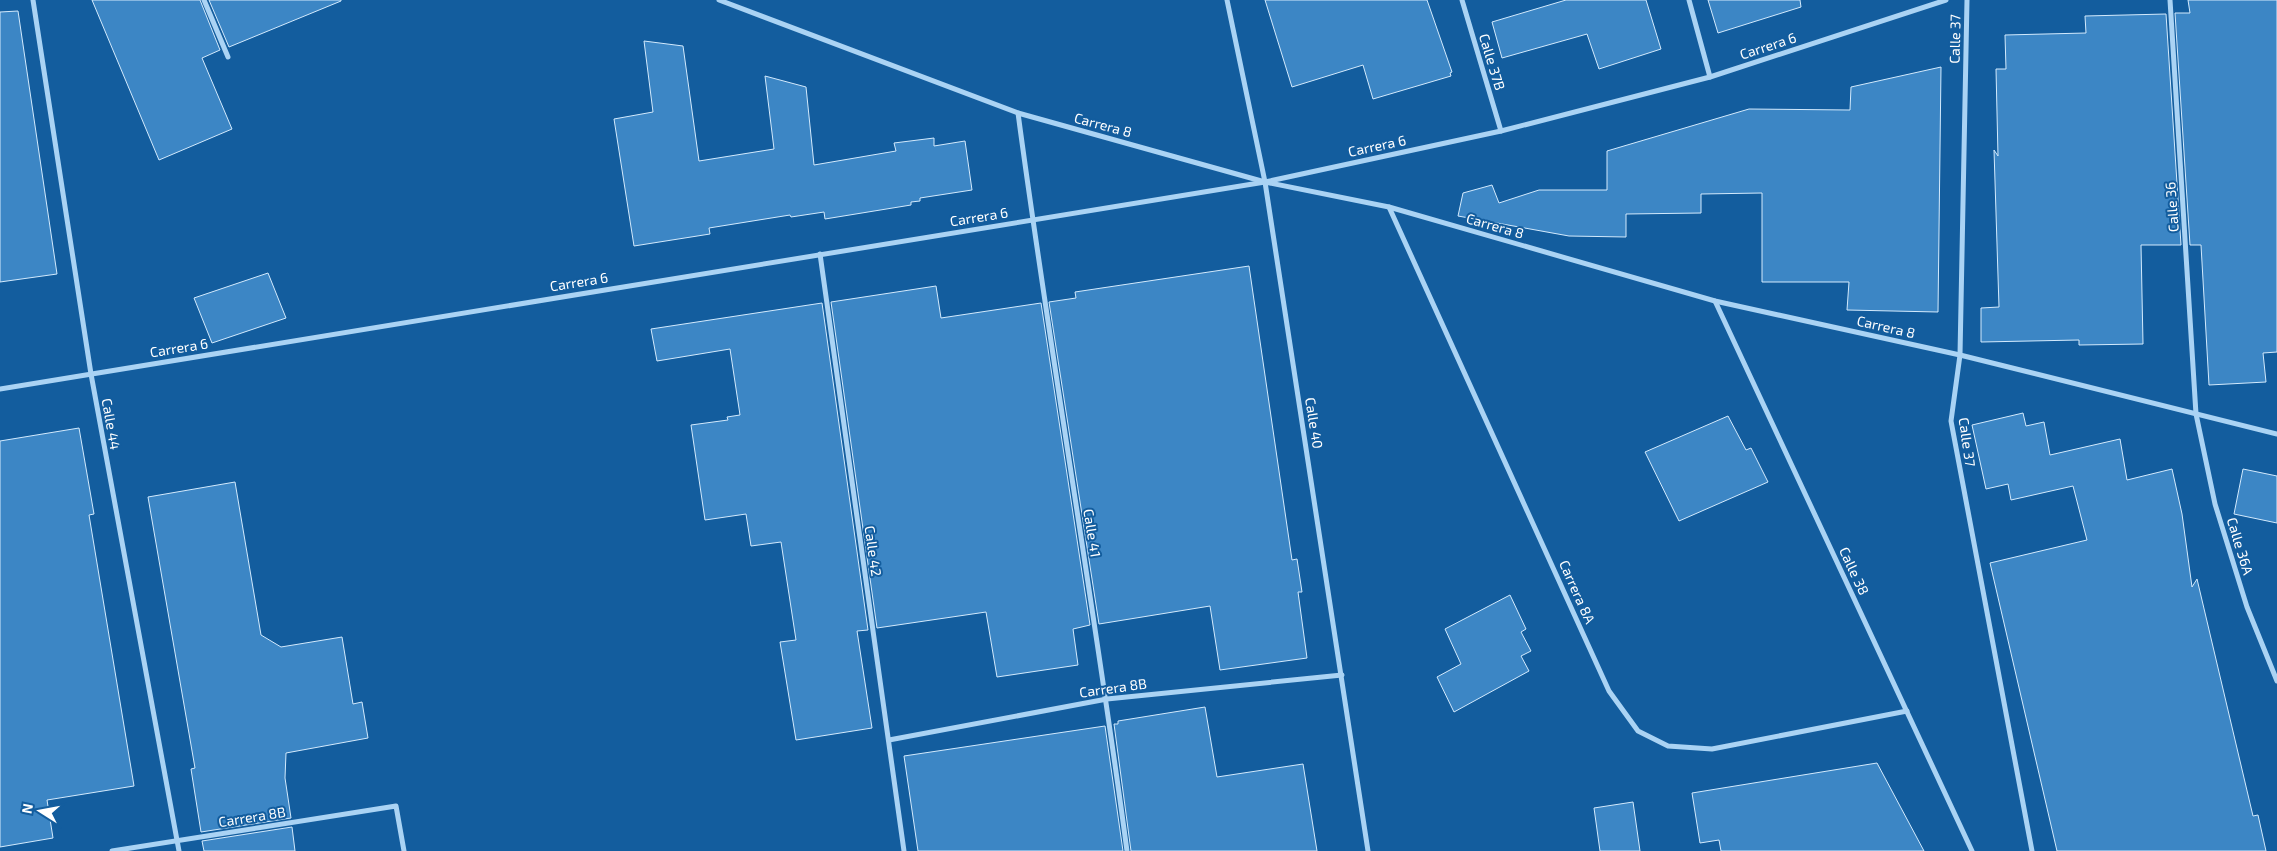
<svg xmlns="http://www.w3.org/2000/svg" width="2277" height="851" font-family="'Exo 2',sans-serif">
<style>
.building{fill:#3c86c5;stroke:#d3eafd}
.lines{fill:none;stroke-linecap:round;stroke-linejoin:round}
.street{stroke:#aad3f4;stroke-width:5}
.labels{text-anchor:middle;stroke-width:4;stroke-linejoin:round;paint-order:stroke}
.street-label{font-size:14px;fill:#fff;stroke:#135d9e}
</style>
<rect width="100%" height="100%" fill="#135d9e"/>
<g class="building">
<path d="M92,0h108l20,50 -18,8 30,71 -73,31z"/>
<path d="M209,0h132v1l-112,46z"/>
<path d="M1265,0h162l25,72 -2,1 1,3 -78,23 -10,-34 -71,22z"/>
<path d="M1566,0h80l15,49 -62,20 -12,-35 -85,24 -10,-36z"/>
<path d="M1708,0h92l1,7 -83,26z"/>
<path d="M2188,0h89v352l-14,1 3,29 -57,3 -8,-140h-11l-15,-232h15z"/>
<path d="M18,11l39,263 -57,8v-270z"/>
<path d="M2166,14l15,231h-40l2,99 -64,1v-5l-98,2v-34l18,-1 -5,-157 4,6 -2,-87h10l-1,-34 81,-2 -1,-17z"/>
<path d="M644,41l39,5 16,115 75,-12 -9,-73 41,11 8,78 82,-14 -2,-8 40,-5v8l31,-5 7,49 -52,8v3l-9,1v3l-86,14 -1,-7 -33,5 -1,-2 -81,13 1,6 -76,12 -20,-127 39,-7z"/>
<path d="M1941,67l-3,245 -91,-2 2,-28h-87v-89l-61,1v19l-75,1v23l-57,-1 -111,-20 5,-23 29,-8 7,18 40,-13h68v-39l142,-42 101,1 1,-23z"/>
<path d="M1249,266l43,294 5,-1 5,33h-4l9,66 -87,12 -10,-64 -111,18 -50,-322 27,-4 -1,-6z"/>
<path d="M268,273l18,45 -74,25 -18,-45z"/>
<path d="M936,286l5,32 100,-15 49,322 -17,4 5,36 -81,12 -11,-65 -109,16 -46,-326z"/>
<path d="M822,303l46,327 -11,1 15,97 -76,12 -16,-98 16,-2 -15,-98 -30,4 -5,-32 -41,6 -14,-95 37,-5 -1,-3 13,-2 -10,-66 -73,12 -6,-32z"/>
<path d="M2023,413l3,13 18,-4 6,33 70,-16 7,41 45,-11 10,45 10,73 5,-8 56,237 5,-1 8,36h-209l-67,-288 97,-23 -14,-54 -62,14 -3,-16 -22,5 -14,-64z"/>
<path d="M1728,416l18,34 5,-2 17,34 -89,39 -34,-69z"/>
<path d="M79,428l15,86 -5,1 45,271 -87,14 6,38 -53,9v-406z"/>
<path d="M2243,469l34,7v47l-43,-9z"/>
<path d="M235,482l26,153 20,12 61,-10 11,67 9,-2 6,36 -82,15 -1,25 6,40 -90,14 -10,-63 4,-1 -47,-271z"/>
<path d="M1510,595l16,34 -5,3 10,19 -10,5 8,15 -75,41 -17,-35 24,-13 -16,-35z"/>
<path d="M1205,707l12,70 86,-13 14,87h-186l-17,-127h4v-3z"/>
<path d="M1105,726l18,125h-205l-14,-95z"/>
<path d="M1877,763l47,88h-203l-2,-11 -19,3 -8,-50z"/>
<path d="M1633,802l7,49h-40l-6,-43z"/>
<path d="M292,827l3,24h-91l-2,-10z"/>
</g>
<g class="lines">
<g class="street">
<path d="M33,0l58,374 88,477"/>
<path d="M204,0l24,57"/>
<path d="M719,0l299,113 247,69 124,25 326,94 245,54 317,79"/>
<path d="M1227,0l38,182 103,669"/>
<path d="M1462,0l39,131"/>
<path d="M1689,0l21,77"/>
<path d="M1967,0l-7,355 -9,66 81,430"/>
<path d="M2170,0l26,414 19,90 32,103 30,74"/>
<path d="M1018,113c33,246 76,491 109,738"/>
<path d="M1389,207l220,484 29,40 30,15 44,3 195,-38"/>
<path d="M820,254l84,597"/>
<path d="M1715,301l257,550"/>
<path d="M0,389l1265,-207 236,-51 209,-54 236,-77"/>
<path d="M889,740l218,-41 235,-24"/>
<path d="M112,851l284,-45 8,45"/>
</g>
</g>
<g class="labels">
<g class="street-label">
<text transform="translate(1955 39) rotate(-89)" y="5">Calle 37</text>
<text transform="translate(1768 46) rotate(-18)" y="5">Carrera 6</text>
<text transform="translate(1492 62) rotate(73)" y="5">Calle 37B</text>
<text transform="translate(1103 125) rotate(15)" y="5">Carrera 8</text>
<text transform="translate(1377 146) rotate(-12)" y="5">Carrera 6</text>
<text transform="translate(2172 207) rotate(-94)" y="5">Calle 36</text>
<text transform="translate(979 217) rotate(-9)" y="5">Carrera 6</text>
<text transform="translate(1495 226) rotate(16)" y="5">Carrera 8</text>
<text transform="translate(579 282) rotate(-9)" y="5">Carrera 6</text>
<text transform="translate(1886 327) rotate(13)" y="5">Carrera 8</text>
<text transform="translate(179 348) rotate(-9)" y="5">Carrera 6</text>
<text transform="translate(1314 423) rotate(81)" y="5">Calle 40</text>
<text transform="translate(111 424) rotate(80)" y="5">Calle 44</text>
<text transform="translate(1967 442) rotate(82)" y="5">Calle 37</text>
<text transform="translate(1092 533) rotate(81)" y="5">Calle 41</text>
<text transform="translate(2240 546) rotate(73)" y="5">Calle 36A</text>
<text transform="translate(873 551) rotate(82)" y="5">Calle 42</text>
<text transform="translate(1854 571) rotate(65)" y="5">Calle 38</text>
<text transform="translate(1577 592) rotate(66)" y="5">Carrera 8A</text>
<text transform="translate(1113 688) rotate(-8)" y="5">Carrera 8B</text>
<text transform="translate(252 817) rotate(-9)" y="5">Carrera 8B</text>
</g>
</g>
<g transform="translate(40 811) rotate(281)" stroke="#135d9e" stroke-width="4" paint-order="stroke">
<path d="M0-4L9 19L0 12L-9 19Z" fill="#ffffff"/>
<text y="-8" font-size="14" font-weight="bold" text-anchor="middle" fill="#ffffff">N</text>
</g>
</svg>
